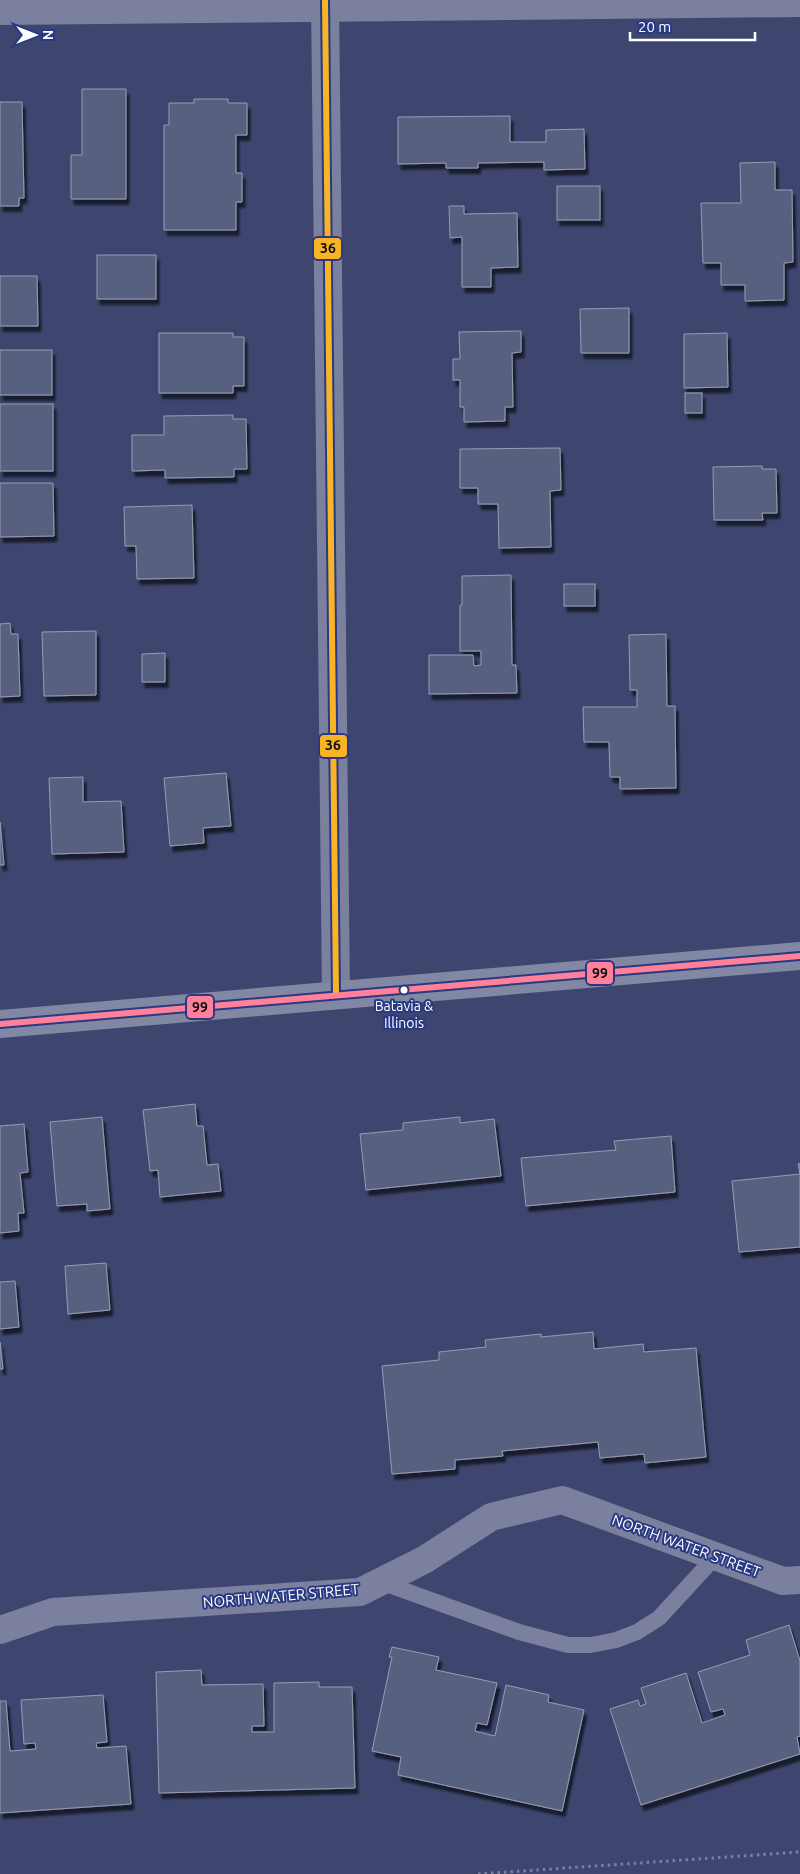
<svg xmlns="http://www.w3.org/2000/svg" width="800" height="1874" font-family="Ubuntu,sans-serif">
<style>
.building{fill:#596080;stroke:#979cb3;filter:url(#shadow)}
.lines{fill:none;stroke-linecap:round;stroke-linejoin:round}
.path{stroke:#7a809d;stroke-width:3;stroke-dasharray:2.5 4;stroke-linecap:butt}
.service{stroke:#7a809d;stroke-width:16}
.minor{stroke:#7a809d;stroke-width:28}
.primary{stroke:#8287a3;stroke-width:28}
.bus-1-casing{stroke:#2a3983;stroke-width:10}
.bus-2-casing{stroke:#2a3983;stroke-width:10}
.bus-1{stroke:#f9b426;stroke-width:6}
.bus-2{stroke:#ff8098;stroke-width:6}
.bus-dot{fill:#fff;stroke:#2a3983;stroke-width:2}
.labels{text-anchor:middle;stroke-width:4;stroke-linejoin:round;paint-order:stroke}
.bus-label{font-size:14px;fill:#fff;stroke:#2a3983}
.street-label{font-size:15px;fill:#fff;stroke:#2a3983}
.line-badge{stroke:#2a3983;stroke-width:2}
.pale-badge-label{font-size:14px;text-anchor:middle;font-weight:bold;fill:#111}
</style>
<defs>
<filter id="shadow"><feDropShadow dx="3" dy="5.5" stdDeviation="1" flood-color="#0009"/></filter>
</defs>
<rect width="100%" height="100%" fill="#3e466f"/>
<g class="building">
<path d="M82,89h44v110h-55v-44h11z"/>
<path d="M194,99h34v4h19v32h-11v38h6v29h-6v28h-72v-105h5v-22h25z"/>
<path d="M0,102h22l2,96h-5v8h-19z"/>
<path d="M510,116v26h36v-12l38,-1 1,40 -41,1v-8l-66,1v5h-32v-5l-48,1v-47z"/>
<path d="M775,162v28h17l1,72 -9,1v37l-39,1v-16h-24v-22h-18l-2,-60h40l-1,-40z"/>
<rect x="557" y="186" width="43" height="34"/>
<path d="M449,206h15v8l53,-1 1,54 -27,1v19h-29v-50l-12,1z"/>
<rect x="97" y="255" width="59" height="44"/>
<path d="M0,276h37l1,50h-38z"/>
<path d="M629,308v45h-48l-1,-44z"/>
<path d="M521,331v21l-9,1 1,54h-8v14l-41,1v-15h-4v-27h-7v-21h7l-1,-27z"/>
<path d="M159,333h74v4h11v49h-11v7h-74z"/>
<path d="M727,333l1,54 -44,1v-54z"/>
<rect x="0" y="350" width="52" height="45"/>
<rect x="685" y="393" width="17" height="20"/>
<rect x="0" y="404" width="53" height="67"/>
<path d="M233,415v4h13l1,50h-13v8l-69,1v-8l-33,1v-36h32v-19z"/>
<path d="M560,448l1,42 -11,1 1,56 -52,1 -1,-44h-20v-16h-18v-39z"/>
<path d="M762,466v3h14l1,44h-15l1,7h-49l-1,-53z"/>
<path d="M0,483h53l1,53 -54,1z"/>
<path d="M192,505l2,73 -57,1 -1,-33h-11l-1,-39z"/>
<path d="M511,575l1,90h4l1,28 -88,1v-39h44l1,11 7,-1v-14h-21v-46h2v-29z"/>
<rect x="564" y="584" width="31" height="22"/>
<path d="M10,623l1,11h7l2,62 -20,1v-73z"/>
<path d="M96,631v64l-52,1 -2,-64z"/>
<path d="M666,634l1,72h8l1,82 -56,1v-12h-10l-1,-35h-25l-1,-35h54v-17h-7l-1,-55z"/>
<path d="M165,653v29h-23v-28z"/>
<path d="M226,773l5,53 -28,2 1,15 -34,3 -6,-68z"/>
<path d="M83,777v25l38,-1 3,51 -72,2 -3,-76z"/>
<path d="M0,822l4,43h-4z"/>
<path d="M195,1104l2,22h6l4,39 11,-1 3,27 -61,6 -2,-27 -8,1 -7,-61z"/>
<path d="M102,1117l8,92 -23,2v-7l-30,2 -7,-84z"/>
<path d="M460,1117v6l34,-4 7,57 -135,14 -6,-56 43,-4v-7z"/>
<path d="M24,1124l4,48 -8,1 4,40h-6l1,18 -19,2v-107z"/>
<path d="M671,1136l4,56 -149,14 -5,-48 95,-8 -2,-9z"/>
<path d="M800,1163v84l-61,5 -7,-71 68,-7 -2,-10z"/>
<path d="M106,1263l4,47 -42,4 -3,-48z"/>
<path d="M15,1281l4,46 -19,2v-47z"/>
<path d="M593,1332l1,17 49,-5 1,8 52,-4 10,109 -61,6 -1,-9 -44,4 -2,-16 -96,9 1,5 -48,4v9l-63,5 -10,-108 57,-6v-8l47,-5 -1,-7 56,-6v3z"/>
<path d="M0,1342l3,27h-3z"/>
<path d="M789,1625l11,36v75l-3,1 3,17 -159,51 -31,-96 28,-9 2,6 6,-2 -5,-16 45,-15 16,50 23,-8 -2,-6 -12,3 -13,-40 52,-17 -4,-15z"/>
<path d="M392,1647l47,10 -3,13 61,13 -10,42 -10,-2 -2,8 20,5 11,-51 43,10 -1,7 36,8 -22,101 -164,-36 3,-18 -29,-6 20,-94h-3z"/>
<path d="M201,1670l1,15 61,-1 1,42h-12v6h22v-49l45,-1v5h33l3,101 -196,5 -3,-121z"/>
<path d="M103,1695l4,47 -11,1 1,5 29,-2 5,58 -131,9v-112h6l4,50 26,-2 -1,-6 -11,1 -3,-44z"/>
</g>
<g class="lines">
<path class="path" d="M478,1874l322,-22"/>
<path class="service" d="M381,1582l138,50 49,13h23l25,-5 21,-8 22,-14 57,-62"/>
<g class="minor">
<path d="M325,0l11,994"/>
<path d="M0,11l800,-8"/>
<path d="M0,1630l53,-18 307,-20 64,-32 67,-43 71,-17 221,81 17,-1"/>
</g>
<path class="primary" d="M0,1024l800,-68"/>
<g class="bus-1-casing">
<path id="bus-1" d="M325,0l11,994"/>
</g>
<g class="bus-2-casing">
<path id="bus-2" d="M0,1024l800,-68"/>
</g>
<use href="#bus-1" class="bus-1"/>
<use href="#bus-2" class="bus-2"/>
</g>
<circle class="bus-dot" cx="404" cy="990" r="4.5"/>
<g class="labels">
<g class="bus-label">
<text x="404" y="1011">Batavia &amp;<tspan x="404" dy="17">Illinois</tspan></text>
</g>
<g class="street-label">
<text transform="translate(686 1546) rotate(20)" y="5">NORTH WATER STREET</text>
<text transform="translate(281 1596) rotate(-5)" y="5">NORTH WATER STREET</text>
</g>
</g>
<g class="line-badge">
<rect x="313" y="237" width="29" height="23" rx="5" fill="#f9b426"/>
<rect x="319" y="734" width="29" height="24" rx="5" fill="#f9b426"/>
<rect x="586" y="961" width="28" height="24" rx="5" fill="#ff8098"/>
<rect x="186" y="995" width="28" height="24" rx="5" fill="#ff8098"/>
</g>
<g class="pale-badge-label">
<text x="328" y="253">36</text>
<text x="333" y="750">36</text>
<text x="600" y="978">99</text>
<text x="200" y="1012">99</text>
</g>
<g transform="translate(35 35) rotate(90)" stroke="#2a3983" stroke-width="4" paint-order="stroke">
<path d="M0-4L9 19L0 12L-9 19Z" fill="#ffffff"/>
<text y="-8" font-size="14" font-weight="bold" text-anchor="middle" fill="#ffffff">N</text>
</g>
<path d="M630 32v8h125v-8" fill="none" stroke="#ffffff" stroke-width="2.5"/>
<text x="638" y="32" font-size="15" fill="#ffffff" stroke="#2a3983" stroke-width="4" paint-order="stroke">20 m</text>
</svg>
